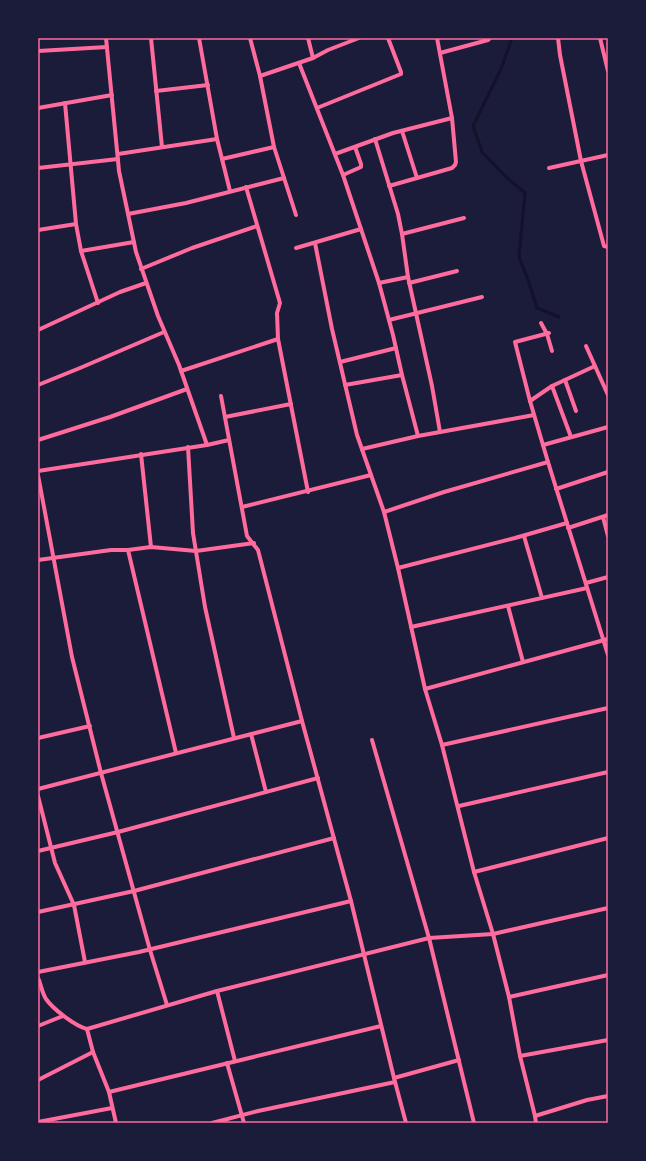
<svg xmlns="http://www.w3.org/2000/svg" width="646" height="1161" font-family="Helvetica,sans-serif">
<style>
.lines{fill:none;stroke-linecap:round;stroke-linejoin:round}
.stream{stroke:#12122b;stroke-width:3}
.minor{stroke:#ff6b9d;stroke-width:4}
.neatline{fill:none;stroke:#ff6b9d;stroke-width:1.5}
</style>
<rect width="100%" height="100%" fill="#1b1b3a"/>
<g class="lines">
<path class="stream" d="M512,38l-11,31 -28,57 9,26 23,24 20,17 -6,64 9,23 9,28 22,9"/>
<g class="minor">
<path d="M106,38l13,133 17,81 22,64 21,49 28,80"/>
<path d="M151,38l11,109"/>
<path d="M199,38l18,101 13,52"/>
<path d="M250,38l10,38 14,71 22,68"/>
<path d="M308,38l5,20"/>
<path d="M558,38l2,17 21,106 23,85 4,1"/>
<path d="M600,38l8,33"/>
<path d="M38,51l69,-4"/>
<path d="M440,53l48,-13 2,-2"/>
<path d="M299,63l44,112 36,108 14,52 9,40 16,61"/>
<path d="M260,76l53,-18 15,-8 31,-12"/>
<path d="M156,91l52,-6"/>
<path d="M65,103l11,121 5,27 17,52"/>
<path d="M38,108l74,-13"/>
<path d="M317,108l84,-34v-2l-13,-34"/>
<path d="M402,131l15,47"/>
<path d="M375,139l23,75 4,20 6,43 24,109 8,46"/>
<path d="M118,154l99,-15"/>
<path d="M335,154l58,-21 59,-15"/>
<path d="M222,159l52,-12"/>
<path d="M38,168l80,-9"/>
<path d="M549,168l59,-13"/>
<path d="M343,175l18,-8v-3l-6,-17"/>
<path d="M389,186l63,-18 3,-3 1,-3 -4,-44 -15,-80"/>
<path d="M246,187l34,116 -3,10 1,26 30,153"/>
<path d="M128,214l58,-11 98,-25"/>
<path d="M38,230l38,-6"/>
<path d="M402,234l62,-16"/>
<path d="M315,243l17,86 25,106 27,77 14,56 27,121"/>
<path d="M296,248l65,-19"/>
<path d="M81,251l53,-9"/>
<path d="M141,269l51,-21 65,-22"/>
<path d="M379,283l29,-6"/>
<path d="M409,283l48,-12"/>
<path d="M389,320l93,-23"/>
<path d="M541,323l6,11 5,17"/>
<path d="M38,330l82,-38 26,-9"/>
<path d="M549,333l-34,9 15,59 18,61 60,193"/>
<path d="M586,346l22,49"/>
<path d="M340,362l56,-14"/>
<path d="M181,371l97,-32"/>
<path d="M565,380l11,31"/>
<path d="M38,385l42,-17 84,-36"/>
<path d="M345,385l57,-10"/>
<path d="M552,386l19,51"/>
<path d="M221,396l26,140 11,14 44,171 49,180"/>
<path d="M530,401l22,-15 43,-20"/>
<path d="M225,417l66,-13"/>
<path d="M38,440l72,-23 77,-28"/>
<path d="M543,445l65,-18"/>
<path d="M188,447l5,86 12,74 29,131"/>
<path d="M362,449l56,-13 116,-21"/>
<path d="M141,454l10,93"/>
<path d="M38,471l169,-26 22,-5"/>
<path d="M38,475l34,182 29,116 49,177 17,55"/>
<path d="M556,489l52,-17"/>
<path d="M242,507l129,-32"/>
<path d="M384,512l60,-20 104,-30"/>
<path d="M603,517l5,19"/>
<path d="M568,528l40,-13"/>
<path d="M524,536l18,62"/>
<path d="M128,550l48,203"/>
<path d="M38,560l73,-10h17l23,-3 45,4 58,-8"/>
<path d="M398,568l117,-30 52,-15"/>
<path d="M586,583l22,-6"/>
<path d="M508,606l15,56"/>
<path d="M411,627l176,-39"/>
<path d="M251,734l15,58"/>
<path d="M38,738l52,-12"/>
<path d="M372,740l57,198 45,185"/>
<path d="M442,745l166,-37"/>
<path d="M38,789l264,-68"/>
<path d="M38,796l17,67 19,42 11,57"/>
<path d="M459,806l149,-34"/>
<path d="M38,851l80,-19 200,-54"/>
<path d="M474,872l134,-34"/>
<path d="M38,912l96,-21 200,-53"/>
<path d="M38,972l101,-20 212,-51 43,177 12,45"/>
<path d="M38,978c3,6 4,15 8,21 7,10 29,27 41,30l130,-38 212,-53 64,-4 115,-26"/>
<path d="M217,991l18,70"/>
<path d="M509,997l99,-22"/>
<path d="M38,1026l25,-10"/>
<path d="M87,1029l6,23 16,40 7,31"/>
<path d="M608,1040l-88,16 15,60 52,-16 21,-4"/>
<path d="M520,1056l-11,-59 -16,-63 -19,-62 -32,-127 -17,-56 183,-50"/>
<path d="M227,1063l17,60"/>
<path d="M394,1078l65,-18"/>
<path d="M38,1080l55,-28"/>
<path d="M109,1092l272,-66"/>
<path d="M535,1116l1,7"/>
<path d="M38,1122l74,-14"/>
<path d="M212,1123l46,-12 137,-29"/>
</g>
</g>
<rect width="646" height="1161" fill="none" stroke="#1b1b3a" stroke-width="78"/>
<rect x="39" y="39" width="568" height="1083" class="neatline"/>
</svg>
